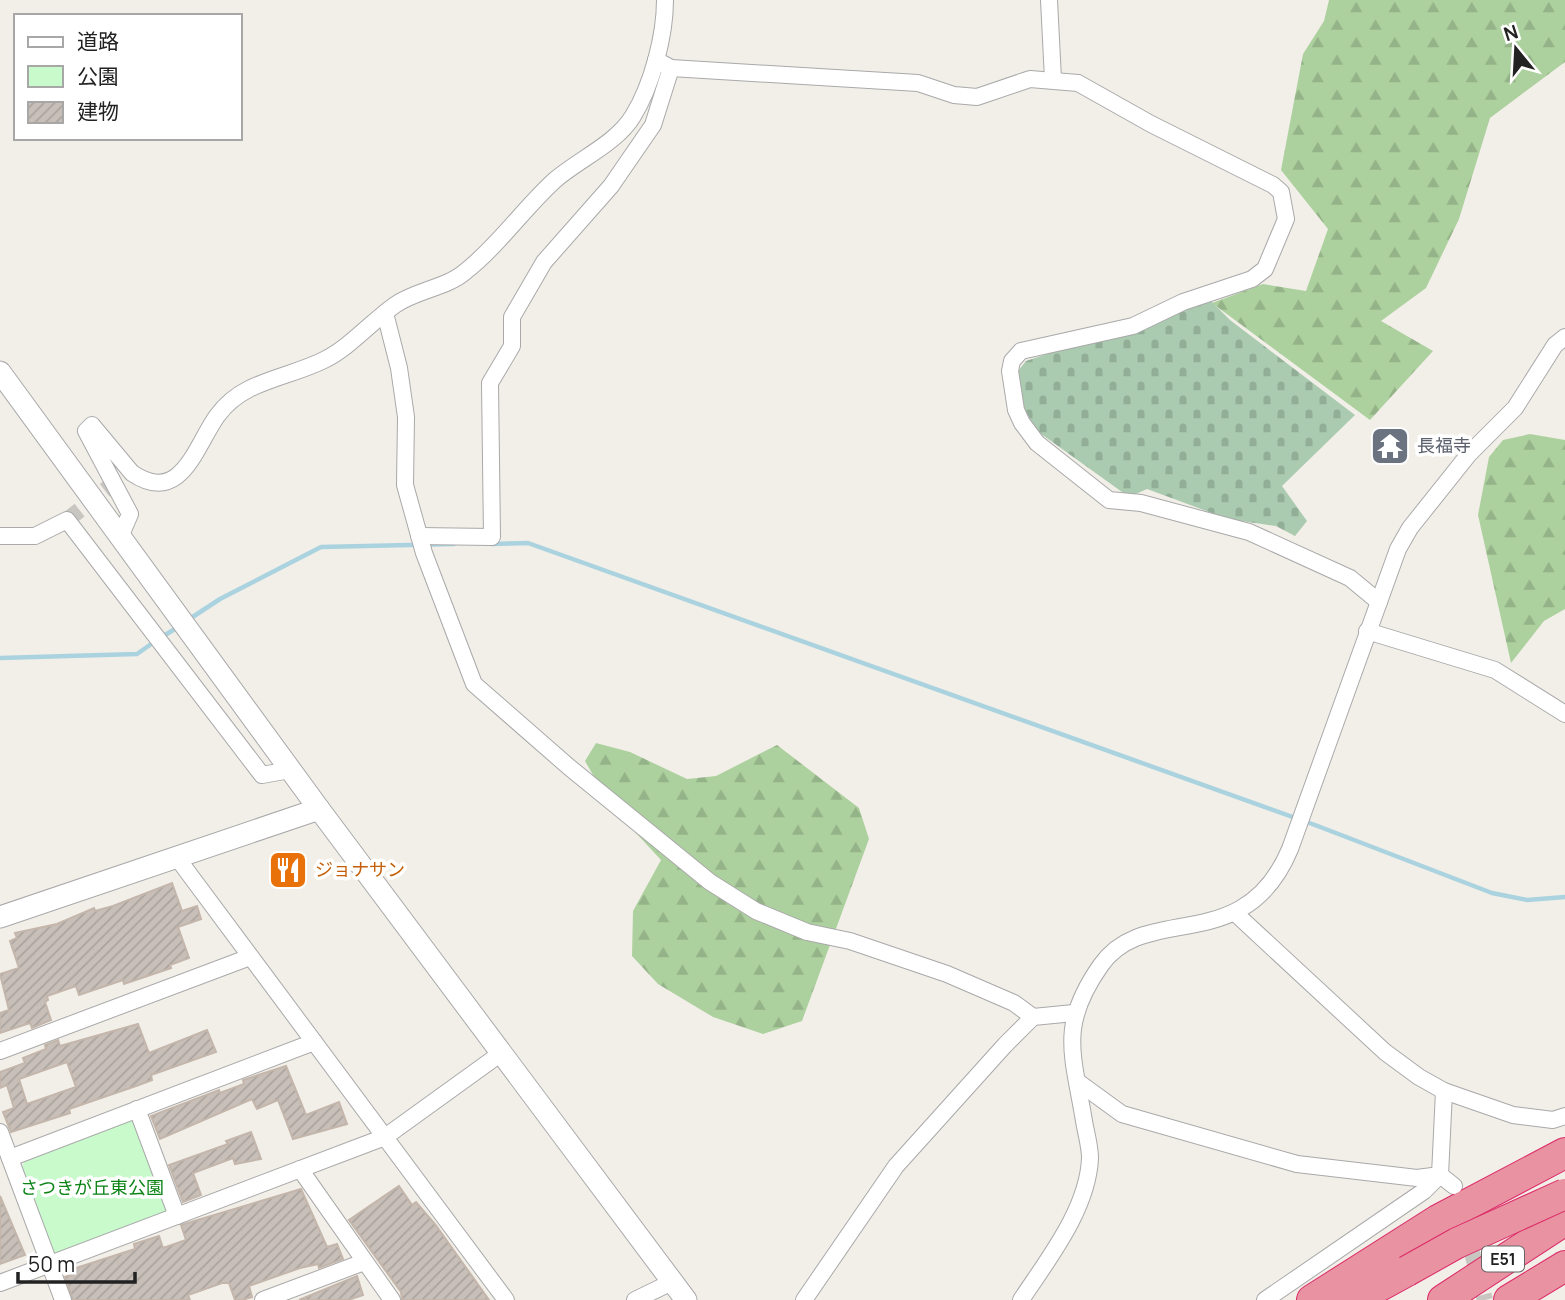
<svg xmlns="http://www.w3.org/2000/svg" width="1565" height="1300" font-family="Manrope,'Noto Sans JP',sans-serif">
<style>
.forest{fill:url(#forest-firs)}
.cemetery{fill:url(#cemetery-stones)}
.park{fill:#c8facc}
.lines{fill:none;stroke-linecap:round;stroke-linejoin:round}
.stream{stroke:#aad3df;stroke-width:4.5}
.building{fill:url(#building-hatch);stroke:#c4b6ab;stroke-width:2;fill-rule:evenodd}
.minor-tunnel{stroke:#c8c6c1;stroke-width:16;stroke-dasharray:16 8;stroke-linecap:butt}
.minor-casing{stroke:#a9a9a9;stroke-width:18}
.tertiary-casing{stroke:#a9a9a9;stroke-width:23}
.motorway-casing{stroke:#dc2a67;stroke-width:32}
.minor{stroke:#fff;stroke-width:16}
.tertiary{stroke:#fff;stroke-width:21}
.motorway{stroke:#e892a2;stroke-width:30}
.motorway-bridge-casing{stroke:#dc2a67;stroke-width:32;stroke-linecap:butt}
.motorway-bridge{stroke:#e892a2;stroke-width:30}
.labels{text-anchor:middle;stroke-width:7;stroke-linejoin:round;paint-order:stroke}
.shield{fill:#fff;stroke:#646464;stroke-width:2}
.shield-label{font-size:16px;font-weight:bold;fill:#222}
.worship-label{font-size:18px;fill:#5b616d;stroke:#fff;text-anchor:start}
.food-label{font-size:18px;fill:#c56008;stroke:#fff;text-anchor:start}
.park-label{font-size:18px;fill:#0c8416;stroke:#fff}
</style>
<defs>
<pattern id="forest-firs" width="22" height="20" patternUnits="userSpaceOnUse" patternTransform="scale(1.75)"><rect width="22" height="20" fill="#add19e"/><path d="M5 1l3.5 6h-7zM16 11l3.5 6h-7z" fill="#95b388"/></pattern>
<pattern id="cemetery-stones" width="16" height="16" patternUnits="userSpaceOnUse" patternTransform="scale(1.75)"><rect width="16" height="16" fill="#aacbaf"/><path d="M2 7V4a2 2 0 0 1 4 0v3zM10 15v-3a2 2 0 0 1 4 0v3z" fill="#92ae96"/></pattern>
<pattern id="building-hatch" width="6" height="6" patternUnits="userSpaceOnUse" patternTransform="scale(1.75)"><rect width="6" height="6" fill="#c7bfb8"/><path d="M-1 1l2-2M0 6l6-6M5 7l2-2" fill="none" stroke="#aba49e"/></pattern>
</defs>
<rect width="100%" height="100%" fill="#f2efe9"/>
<g class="forest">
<path d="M1329,0h236v62l-75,56 -31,101 -33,69 -45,33 52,30 -63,69 -158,-117 51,-19 43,7 22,-62 -47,-59 22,-116 21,-33z"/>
<path d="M1530,434l35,6v169l-21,12 -33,42 -33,-148 11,-58 14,-17z"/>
<path d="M596,743l34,9 57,27 29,-3 61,-31 82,63 10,31 -67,182 -39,13 -50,-17 -55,-33 -26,-28 1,-45 28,-51 -50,-54 -26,-45z"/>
</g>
<path class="cemetery" d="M1210,300l20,20 125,95 -73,71 25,35 -12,15 -19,-10 -48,-7 -81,-30 -18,8 -92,-66 -17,-29 -2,-31 8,-10z"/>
<path class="park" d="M133,1120l37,86 -4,8 -108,40 -7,-4 -29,-82 3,-9z"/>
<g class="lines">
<g class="stream">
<path d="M491,544l37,-1 787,282 177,68 35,7 38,-3"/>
<path d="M188,620l32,-21 101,-52 133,-3"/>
<path d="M162,637l16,-10"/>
<path d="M0,658l137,-4 17,-12"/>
</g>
</g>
<g class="building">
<path d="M172,883l10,28 15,-5 4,13 -23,8 11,31 -19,7 1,3 -47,16 -1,-4 -44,15 -3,-9 -29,10 1,4 -3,2 6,18 -19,8 -2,-5 -30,10v-20l9,-3 -9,-36 19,-6 -9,-27 7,-3 -2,-5 42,-9 37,-16 1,3 18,-5z"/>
<path d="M138,1024l11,29 58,-23 9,22 -65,23 1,5 -16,6 -67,23 1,4 -59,19 -8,-20 11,-4 -7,-23 -7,3v-16l25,-9 -2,-5 23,-9 -1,-4 13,-5 2,6zM67,1062l9,25 -49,17 -8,-25z"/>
<path d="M286,1066l20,49 33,-13 8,22 -54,15 -15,-39 -21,9 -5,-10 -92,40 -9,-23 68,-26 1,3 24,-9 -1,-4z"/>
<path d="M251,1132l10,27 -26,5 -2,-6 -40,15 8,22 -18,7 -14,-37 59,-21 -2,-3z"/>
<path d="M399,1186l13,19 4,-3 19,22 54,76h-87l-1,-8 -52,-72z"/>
<path d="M301,1189l26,58 10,-3 6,15 -24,9 -1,-4 -18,4 -51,18 3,11 -10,3h-7l-6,-17h-7l-34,12 2,5h-117l-8,-23 9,-3 -1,-5 62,-20 -1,-5 25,-8 4,12 23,-8 -5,-15z"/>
<path d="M0,1196l25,59 -25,9z"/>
<path d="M357,1276l6,19 -15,5h-49z"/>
</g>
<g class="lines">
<g class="minor-tunnel">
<path d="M67,520l51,-40"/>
<path d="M1458,1202l27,98"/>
</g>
<g class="minor-casing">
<g id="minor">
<path d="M1049,0l4,79"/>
<path d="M656,60l15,8 247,15 36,12 23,2 53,-18 48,4 73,41 122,61 8,7 5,27 -21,50 -13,10 -69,23 -50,24 -112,25 -9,10 -2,10 6,39 6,13 15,20 72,57 32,3 108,29 101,46 29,24"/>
<path d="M385,313l14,55 7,49 -1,68 19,68 50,131 95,83 141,115 46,29 51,21 43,9 97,33 67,29 19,14"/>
<path d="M121,535l9,-21 -44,-83 6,-6 40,48c49,33 63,-26 85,-57 8,-11 20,-21 32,-27 24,-12 51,-17 75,-29 25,-12 47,-38 71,-55 21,-15 52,-17 71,-34 33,-26 58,-63 89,-91 24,-21 61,-36 78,-64 19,-31 32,-80 32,-116"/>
<path d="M0,536h35l32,-16 195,255 28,-5"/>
<path d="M419,536l73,1 -2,-154 22,-37v-29l32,-55 67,-76 42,-61 18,-57"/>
<path d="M1367,631l128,39 70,44"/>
<path d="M178,859l328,441"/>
<path d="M1235,913l150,139 34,25 25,14 69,24 40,5 12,-4"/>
<path d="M0,1051l250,-94"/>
<path d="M1078,1082l44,32 175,50 120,14 23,-3 14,11"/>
<path d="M137,1109l40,107"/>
<path d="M0,1132l63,168"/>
<path d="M10,1158l304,-116"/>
<path d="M300,1169l92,131"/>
<path d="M0,1283l385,-146 115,-83"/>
<path d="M263,1300l101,-38"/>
<path d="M635,1300l37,-18"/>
<path d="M804,1300l92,-134 109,-121 28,-28 41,-4"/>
<path d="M1021,1300c27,-41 67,-91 69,-142 0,-12 -4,-25 -6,-37 -11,-67 -26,-95 17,-156 45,-64 143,-6 189,-116l108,-300 12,-21 59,-74 46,-46 40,-63 10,-8"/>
<path d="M1265,1300l159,-109 16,-16 4,-84"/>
</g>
</g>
<g class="tertiary-casing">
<g id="tertiary">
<path d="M0,372l319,437 367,491"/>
<path d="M0,917l319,-108"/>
</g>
</g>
<g class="motorway-casing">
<g id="motorway">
<path d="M1312,1300l126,-80 127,-67"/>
<path d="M1354,1300l53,-29"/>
<path d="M1443,1300l122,-80"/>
<path d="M1509,1300l56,-34"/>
</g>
</g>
<use href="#minor" class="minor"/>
<use href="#tertiary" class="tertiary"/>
<use href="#motorway" class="motorway"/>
<g class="motorway-bridge-casing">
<path id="motorway-bridge" d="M1407,1271l50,-28 108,-49"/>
</g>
<use href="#motorway-bridge" class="motorway-bridge"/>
</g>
<defs>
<g id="temple-square" transform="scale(2.0125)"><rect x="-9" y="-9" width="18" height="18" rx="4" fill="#6b7280" stroke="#fff"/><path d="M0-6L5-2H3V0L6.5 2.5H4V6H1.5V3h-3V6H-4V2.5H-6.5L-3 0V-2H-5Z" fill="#fff"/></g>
<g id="restaurant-square" transform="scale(2.0125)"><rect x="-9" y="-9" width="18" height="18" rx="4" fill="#e8710a" stroke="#fff"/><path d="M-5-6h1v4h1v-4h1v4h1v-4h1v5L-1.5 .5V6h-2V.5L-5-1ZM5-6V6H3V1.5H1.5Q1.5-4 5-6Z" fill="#fff"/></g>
</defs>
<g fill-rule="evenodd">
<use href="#temple-square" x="1390" y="446"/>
<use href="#restaurant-square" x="288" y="870"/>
</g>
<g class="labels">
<rect class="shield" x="1482" y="1246.5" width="42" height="25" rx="5"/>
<g class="shield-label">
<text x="1503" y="1265">E51</text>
</g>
<g class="worship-label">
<text x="1417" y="452">長福寺</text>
</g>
<g class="food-label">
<text x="315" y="876">ジョナサン</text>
</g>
<g class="park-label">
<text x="92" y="1194">さつきが丘東公園</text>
</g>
</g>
<rect x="14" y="14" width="228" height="126" fill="#ffffff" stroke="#a7a7a7" stroke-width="2"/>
<rect x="28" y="37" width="35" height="10" fill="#ffffff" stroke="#a7a7a7" stroke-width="2"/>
<text x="77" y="49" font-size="21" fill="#222222">道路</text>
<rect x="28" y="66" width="35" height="21" fill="#c8facc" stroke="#a7a7a7" stroke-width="2"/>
<text x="77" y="84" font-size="21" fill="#222222">公園</text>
<rect x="28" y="102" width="35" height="21" fill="url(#building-hatch)" stroke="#a7a7a7" stroke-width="2"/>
<text x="77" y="119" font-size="21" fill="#222222">建物</text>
<g transform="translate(1516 49) rotate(342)" stroke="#ffffff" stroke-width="5" paint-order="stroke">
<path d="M0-5L12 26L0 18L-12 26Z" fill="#222222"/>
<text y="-10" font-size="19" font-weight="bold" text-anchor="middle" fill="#222222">N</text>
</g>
<path d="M18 1272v10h117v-10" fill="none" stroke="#222222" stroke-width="3.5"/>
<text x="28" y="1272" font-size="21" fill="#222222" stroke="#ffffff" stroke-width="5" paint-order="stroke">50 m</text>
</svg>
